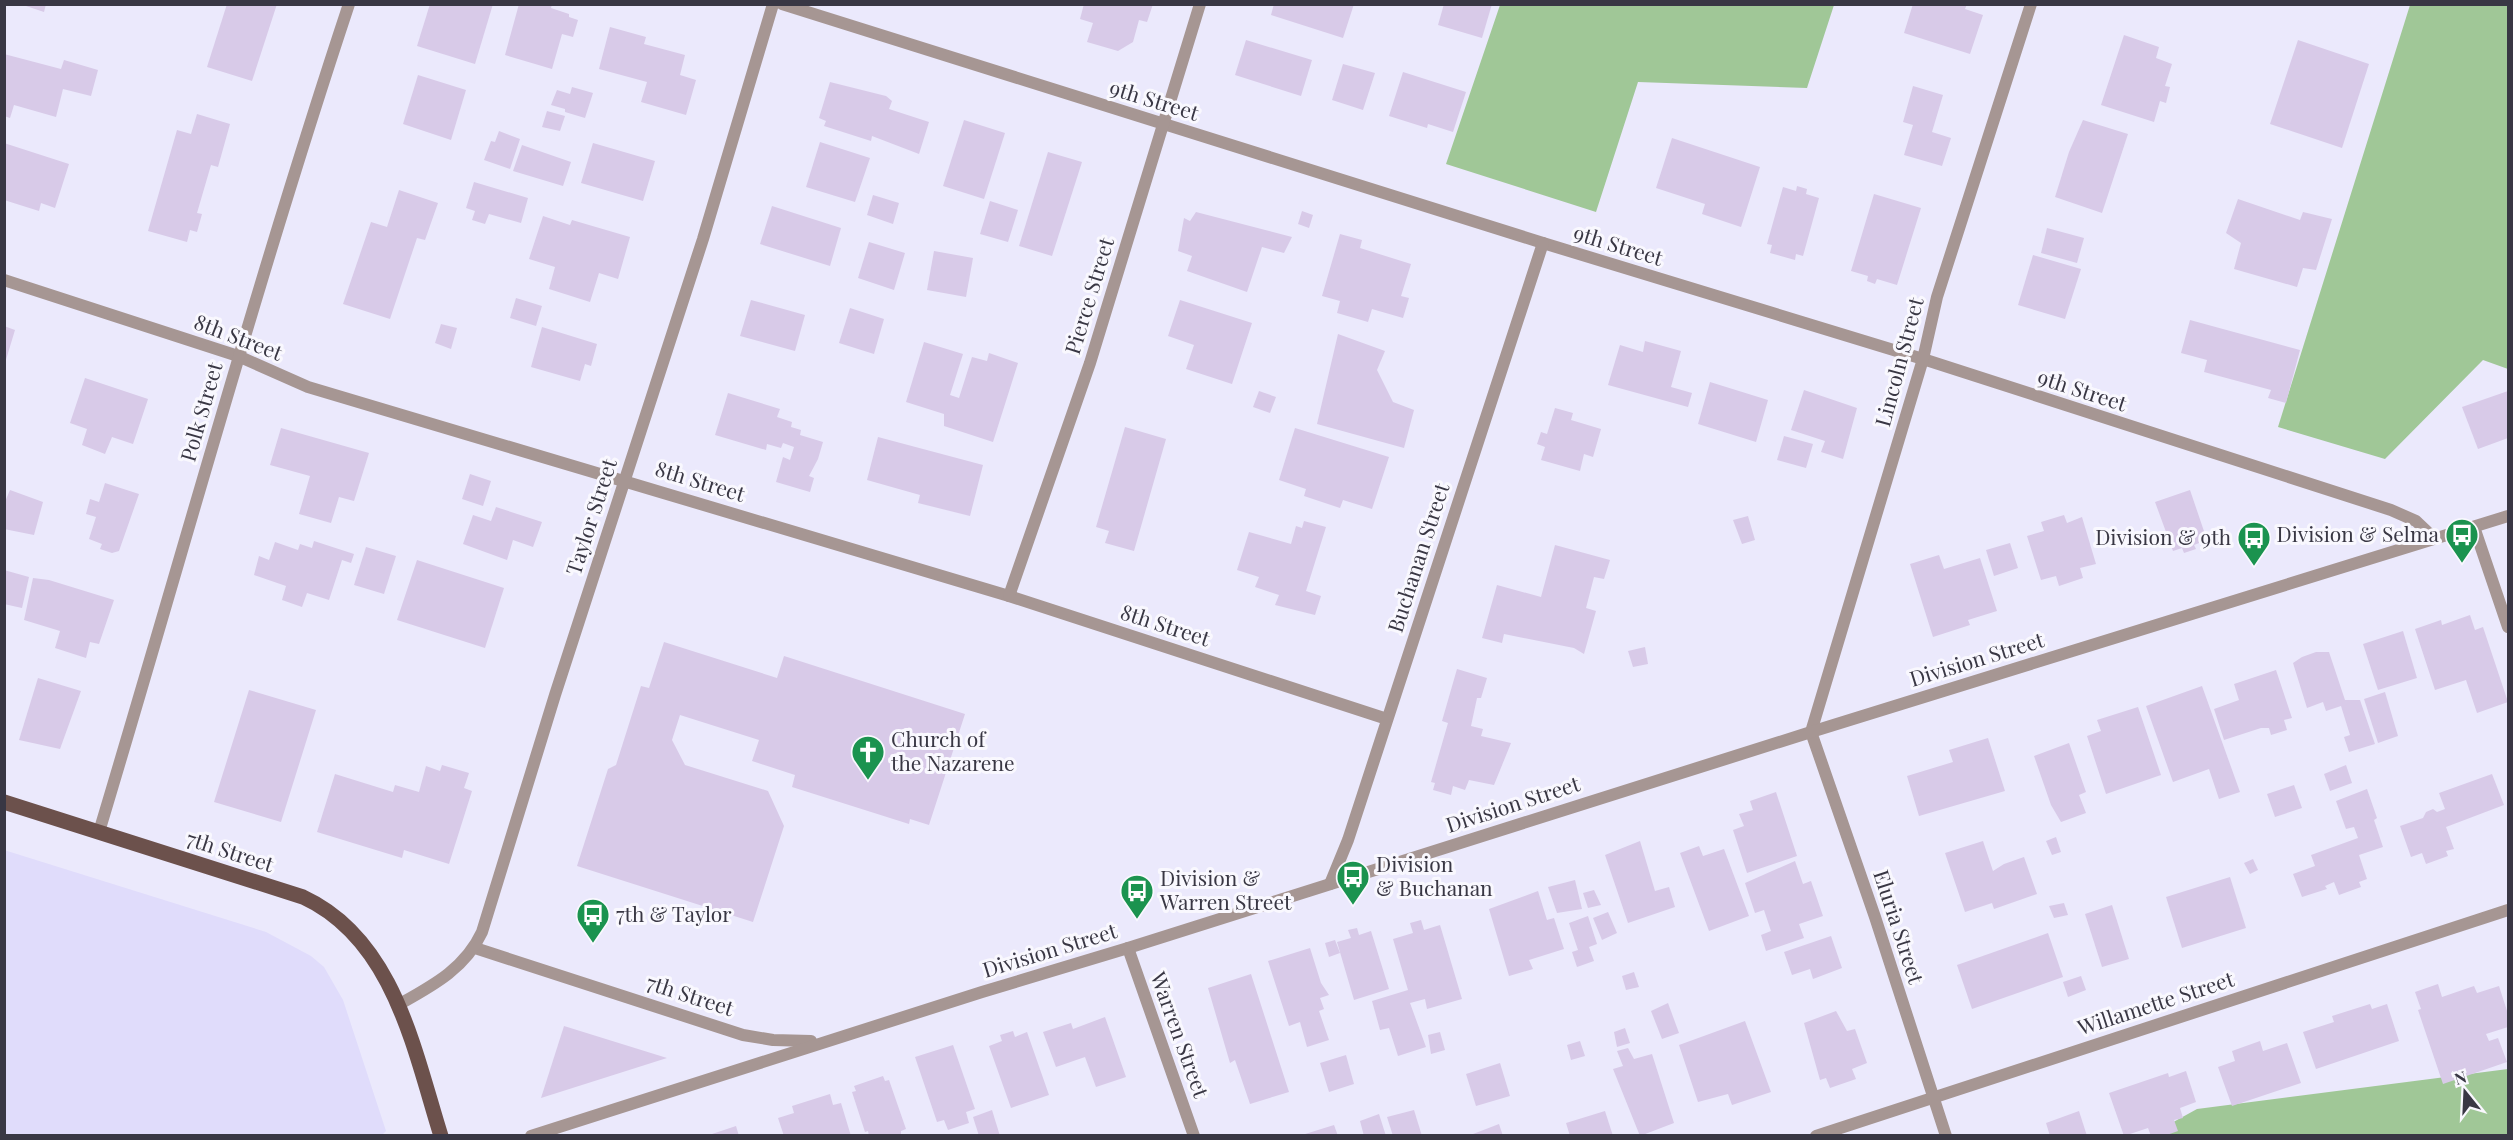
<svg xmlns="http://www.w3.org/2000/svg" width="2513" height="1140" font-family="'Playfair Display',serif">
<style>
.built{fill:#e0dcfb}
.forest{fill:#a0c797}
.building{fill:#d8cae8}
.lines{fill:none;stroke-linecap:round;stroke-linejoin:round}
.minor{stroke:#a69693;stroke-width:12}
.tertiary{stroke:#a69693;stroke-width:12}
.primary{stroke:#6c514c;stroke-width:15}
.labels{text-anchor:middle;stroke-width:6;stroke-linejoin:round;paint-order:stroke}
.street-label{font-size:21px;fill:#393744;stroke:#f9f8fe}
.poi-label{font-size:21px;fill:#393744;stroke:#f9f8fe;text-anchor:start}
</style>
<rect width="100%" height="100%" fill="#ebe9fc"/>
<path class="built" d="M4,850l262,82 45,24 13,11 19,33 43,131 -5,5 -376,-1z"/>
<g class="forest">
<path d="M1500,5v-1l334,1 -27,83 -169,-6 -42,130 -150,-48z"/>
<path d="M2410,5h98v364l-25,-9 -98,99 -107,-32z"/>
<path d="M2508,1069v66l-360,1 49,-27z"/>
</g>
<g class="building">
<path d="M20,4h26l-2,8z"/>
<path d="M227,4h50l-25,77 -45,-14z"/>
<path d="M430,4h63l-18,60 -58,-18z"/>
<path d="M519,4h33l-1,4 18,6v3l9,3 -5,17 -11,-3 -10,35 -47,-14z"/>
<path d="M1084,4h69l-6,18 -8,-2 -6,22 -15,9 -31,-9 6,-19 -13,-4z"/>
<path d="M1274,4h80l-11,34 -72,-23z"/>
<path d="M1444,4h48l-10,34 -44,-13z"/>
<path d="M1913,4h54l-2,5 18,6 -13,39 -66,-21z"/>
<path d="M610,27l36,10 -2,7 41,11 -5,20 16,5 -10,35 -45,-13 6,-20 -48,-13z"/>
<path d="M2124,35l35,12 -3,11 16,6 -7,22 5,1 -4,16 -6,-2 -6,21 -53,-17z"/>
<path d="M1246,40l66,20 -11,36 -66,-21z"/>
<path d="M2298,40l71,24 -27,84 -72,-24z"/>
<path d="M4,54l57,15 3,-9 34,10 -7,26 -28,-7 -7,28 -42,-12 -4,13 -6,-2z"/>
<path d="M1343,64l32,9 -12,37 -31,-10z"/>
<path d="M1403,72l63,20 -13,40 -25,-8 -1,4 -38,-12z"/>
<path d="M418,75l48,15 -15,50 -48,-16z"/>
<path d="M830,82l56,14 6,5 -3,8 40,13 -10,32 -47,-18 -1,5 -47,-15 2,-5 -7,-3z"/>
<path d="M1913,86l30,9 -11,37 19,6 -9,28 -38,-11 9,-30 -10,-3z"/>
<path d="M572,87l21,6 -8,25 -20,-6v-3l-14,-4 6,-15 13,4z"/>
<path d="M547,111l18,5 -5,15 -18,-4z"/>
<path d="M197,114l33,10 -12,43 -7,-2 -14,48 5,1 -5,18 -7,-2 -3,12 -39,-11 29,-101 14,4z"/>
<path d="M964,120l41,13 -21,66 -41,-13z"/>
<path d="M2083,120l45,14 -26,79 -47,-16 14,-45z"/>
<path d="M499,131l21,8 -10,30 -26,-9 7,-19 4,1z"/>
<path d="M1672,138l88,29 -19,60 -39,-13 3,-10 -49,-16z"/>
<path d="M820,142l50,16 -15,44 -49,-15z"/>
<path d="M4,143l65,21 -14,44 -14,-5 -2,8 -35,-11z"/>
<path d="M593,143l62,18 -12,40 -62,-18z"/>
<path d="M522,145l49,17 -8,24 -50,-15z"/>
<path d="M1048,152l34,10 -30,94 -33,-10z"/>
<path d="M474,182l54,16 -7,25 -32,-9 -4,10 -13,-4 3,-9 -9,-3z"/>
<path d="M1797,186l10,3 -1,5 13,4 -16,58 -7,-2 -1,6 -25,-7 2,-8 -5,-1 16,-57 13,4z"/>
<path d="M399,190l39,13 -13,37 -8,-2 -27,81 -47,-15 28,-82 16,5z"/>
<path d="M1874,194l47,14 -24,77 -20,-6 -2,5 -8,-3 1,-5 -17,-5z"/>
<path d="M873,195l26,8 -6,21 -26,-9z"/>
<path d="M2238,199l62,21 3,-8 29,7 -16,51 -13,-2 -6,19 -63,-18 7,-26 -15,-10z"/>
<path d="M990,201l28,9 -10,32 -28,-8z"/>
<path d="M772,206l69,22 -11,38 -70,-22z"/>
<path d="M1302,211l11,4 -4,13 -11,-4z"/>
<path d="M1196,212l96,25 -8,16 -22,-6 -15,45 -60,-21 5,-15 -14,-5 6,-33 6,3z"/>
<path d="M543,216l27,9 2,-5 58,17 -12,42 -19,-6 -9,29 -41,-13 6,-22 -26,-8z"/>
<path d="M2047,228l37,10 -7,25 -36,-10z"/>
<path d="M1340,234l22,6 -2,8 51,16 -10,32 8,2 -6,20 -31,-9 -4,13 -31,-9 3,-12 -18,-5z"/>
<path d="M869,242l36,11 -11,37 -36,-12z"/>
<path d="M934,251l39,7 -7,39 -39,-7z"/>
<path d="M2033,255l48,14 -16,50 -47,-14z"/>
<path d="M516,298l26,8 -6,20 -26,-8z"/>
<path d="M751,300l54,15 -10,36 -55,-15z"/>
<path d="M1180,300l72,23 -20,61 -46,-15 8,-24 -26,-9z"/>
<path d="M850,308l34,11 -10,35 -35,-11z"/>
<path d="M2190,320l110,30 -14,53 -18,-5 3,-8 -67,-18 3,-12 -26,-7z"/>
<path d="M441,324l16,4 -6,21 -16,-6z"/>
<path d="M4,326l11,4 -10,33h-1z"/>
<path d="M542,327l55,17 -6,22 -6,-2 -5,17 -49,-14z"/>
<path d="M1338,334l47,17 -8,19 16,32 21,8 -10,38 -87,-24z"/>
<path d="M1645,341l36,10 -10,36 21,6 -4,14 -80,-22 12,-40 23,7z"/>
<path d="M924,342l39,12 -13,41 9,3 13,-41 15,4 2,-8 29,10 -25,79 -49,-16v-12l-38,-12z"/>
<path d="M85,378l63,21 -15,45 -21,-7 -7,17 -23,-9 5,-16 -17,-6z"/>
<path d="M1710,382l58,18 -12,42 -58,-18z"/>
<path d="M1804,390l53,18 -14,51 -22,-7 4,-11 -34,-11z"/>
<path d="M1259,391l17,6 -6,16 -17,-6z"/>
<path d="M2508,391v47l-30,11 -16,-42z"/>
<path d="M728,393l52,16 -3,8 15,5 -1,5 10,3 -1,5 23,7 -5,17 -9,17 5,2 -4,14 -34,-10 7,-25 7,3 4,-13 -11,-4 -2,5 -14,-4 -1,6 -51,-15z"/>
<path d="M1555,408l18,5 -2,7 30,9 -8,28 -9,-3 -4,17 -39,-11 4,-13 -8,-3 4,-12 6,2z"/>
<path d="M1125,427l41,12 -32,112 -29,-8 4,-12 -13,-4z"/>
<path d="M281,428l88,25 -15,48 -15,-4 -8,26 -32,-9 11,-38 -40,-11z"/>
<path d="M1295,428l94,29 -17,52 -29,-9 -3,8 -36,-12 2,-7 -27,-9z"/>
<path d="M1784,436l29,8 -7,24 -29,-8z"/>
<path d="M878,437l105,28 -13,51 -52,-13 2,-8 -53,-15z"/>
<path d="M470,474l21,7 -8,25 -21,-7z"/>
<path d="M105,483l34,11 -20,57 -7,2 -12,-4 2,-5 -13,-5 7,-22 -10,-3 4,-15 9,3z"/>
<path d="M10,490l33,12 -9,33 -30,-6v-25z"/>
<path d="M2190,490l17,50 -13,5 2,4 -12,4 -2,-5 -9,3 -18,-49z"/>
<path d="M496,507l46,15 -9,25 -20,-7 -6,20 -44,-16 10,-29 18,6z"/>
<path d="M2064,515l3,8 15,-6 14,47 -16,4 3,10 -24,8 -3,-10 -15,4 -14,-44 17,-5 -3,-9z"/>
<path d="M1748,516l7,24 -13,4 -9,-24z"/>
<path d="M1304,521l22,6 -20,64 15,5 -6,19 -40,-10 4,-10 -24,-8 4,-10 -22,-7 12,-38 42,12 5,-18 6,2z"/>
<path d="M314,541l40,13 -3,9 -9,-3 -13,40 -22,-7 -5,14 -20,-7 4,-14 -32,-11 5,-19 10,4 6,-18 23,8 2,-6 12,4z"/>
<path d="M2010,543l8,25 -24,8 -8,-26z"/>
<path d="M1555,545l55,15 -6,19 -10,-2 -8,31 10,3 -12,43 -10,-6 -70,-14 -2,9 -20,-5 15,-53 44,12z"/>
<path d="M366,547l30,9 -12,38 -30,-9z"/>
<path d="M1939,555l5,14 36,-11 17,53 -29,9 2,5 -37,12 -23,-73z"/>
<path d="M417,560l87,28 -19,60 -88,-28z"/>
<path d="M4,570l25,7 -7,31 -18,-4z"/>
<path d="M33,578l16,2 65,20 -15,44 -9,-2 -4,16 -31,-10 5,-17 -36,-11z"/>
<path d="M2470,615l5,15 8,-3 25,75 -31,11 -11,-33 -31,10 -20,-61 26,-9 1,5z"/>
<path d="M2403,631l14,47 -39,12 -15,-46z"/>
<path d="M664,642l113,36 7,-22 181,58 -36,111 -19,-6 -1,5 -117,-37 3,-12 -43,-14 7,-21 -79,-25 -8,25 13,25 83,26 16,35 -31,96 -176,-56 31,-97 8,-4 25,-79 8,2z"/>
<path d="M1645,647l3,17 -15,3 -5,-16z"/>
<path d="M2316,652h13l16,48h15l15,44 -26,8 -5,-15 6,-2 -9,-29 -15,5 -3,-9 -16,6 -14,-45 9,-6z"/>
<path d="M1457,669l30,9 -6,20h-4l-6,28 12,3 -2,7 30,7 -17,42 -25,-5 -4,10 -12,-4 -2,9 -18,-5 2,-7 -4,-1 17,-59 -6,-2z"/>
<path d="M2276,670l16,48 -8,2 3,10 -16,5 -2,-7h-8l-37,12 -10,-31 25,-9 -5,-16z"/>
<path d="M38,678l43,13 -21,58 -41,-9z"/>
<path d="M2202,686l38,106 -21,7 -10,-30 -36,13 -27,-76z"/>
<path d="M249,690l67,20 -35,112 -67,-20z"/>
<path d="M2385,692l13,44 -20,7 -14,-44z"/>
<path d="M2138,707l23,68 -55,19 -19,-58 14,-5 -4,-11z"/>
<path d="M1988,738l17,53 -86,25 -12,-40 46,-14 -4,-12z"/>
<path d="M2069,743l17,49 -7,3 7,18 -25,9 -10,-17 -17,-49z"/>
<path d="M442,765l27,8 -5,15 8,3 -23,73 -45,-14 -2,8 -85,-26 18,-58 58,18 2,-7 24,7 7,-26 14,5z"/>
<path d="M2346,765l6,18 -22,8 -6,-17z"/>
<path d="M2492,774l12,31 -58,22 8,22 -8,2 2,5 -22,8 -4,-11 -11,4 -11,-31 23,-8 3,-6 7,-3 4,3 8,-3 -6,-16z"/>
<path d="M2294,785l8,23 -27,9 -8,-23z"/>
<path d="M2367,789l10,29 -3,2 9,27 -24,8 8,24 -8,3 2,5 -22,8 -5,-13 -9,4 2,3 -25,8 -9,-23 22,-8 -4,-11 47,-17 -4,-11 -8,2 -10,-28z"/>
<path d="M1776,792l21,64 -50,17 -14,-43 11,-4 -5,-12 14,-4 -3,-9z"/>
<path d="M2056,837l5,15 -9,3 -6,-14z"/>
<path d="M1640,841l15,50 14,-4 6,20 -47,16 -23,-68z"/>
<path d="M1983,841l10,30 11,-7 20,-7 13,37 -43,15 -2,-6 -27,9 -20,-59z"/>
<path d="M1699,846l4,10 21,-7 25,67 -40,15 -29,-78z"/>
<path d="M2253,859l5,11 -8,4 -6,-11z"/>
<path d="M1795,861l8,23 8,-3 12,35 -24,8 5,14 -38,13 -5,-16 10,-4 -7,-21 -9,3 -10,-30z"/>
<path d="M2230,877l16,51 -64,20 -16,-51z"/>
<path d="M1575,880l7,29 -25,4 -9,-26z"/>
<path d="M1594,890l7,15 -13,3 -5,-15z"/>
<path d="M1538,891l9,29 7,-2 10,31 -35,11 4,9 -24,7 -20,-67z"/>
<path d="M2064,903l4,12 -14,3 -5,-12z"/>
<path d="M2112,905l17,54 -27,8 -17,-53z"/>
<path d="M1608,912l9,21 -15,7 -9,-22z"/>
<path d="M1588,916l9,28 -8,3 5,14 -17,6 -5,-15 6,-2 -9,-27z"/>
<path d="M1421,920l3,10 16,-5 22,74 -35,10 -2,-10 -15,4 16,44 -28,9 -9,-28 -9,2 -8,-29 36,-11 -15,-51 20,-6 -3,-10z"/>
<path d="M1357,928l2,7 12,-4 18,58 -35,11 -17,-58 14,-4 -3,-8z"/>
<path d="M2048,933l15,44 -91,32 -15,-44z"/>
<path d="M1831,936l11,32 -29,11 -3,-10 -18,6 -8,-23z"/>
<path d="M1335,940l5,13 -11,4 -4,-14z"/>
<path d="M1310,948l11,35 8,12 -9,3 4,11 -5,2 10,29 -22,7 -7,-25 -11,4 -21,-65z"/>
<path d="M1634,972l5,15 -13,3 -4,-14z"/>
<path d="M1251,974l38,118 -39,12 -15,-44 -5,3 -22,-75z"/>
<path d="M2081,976l5,14 -18,7 -5,-15z"/>
<path d="M2438,984l4,13 32,-11 3,7 22,-7 9,28v13l-22,7 3,7 9,-3 9,24 -64,22 -25,-74 3,-1 -6,-17z"/>
<path d="M1668,1003l11,30 -17,6 -11,-28z"/>
<path d="M2370,1004l2,5 15,-5 12,37 -83,28 -13,-37 31,-10 -2,-6z"/>
<path d="M1836,1011l11,20 8,-2 12,34 -15,6 4,10 -26,9 -4,-10 -6,2 -16,-57z"/>
<path d="M1105,1017l21,60 -30,10 -11,-30 -29,10 -13,-35 28,-9 2,6z"/>
<path d="M1745,1021l26,71 -39,13 -4,-11 -30,8 -19,-57z"/>
<path d="M564,1026l103,32 -126,40z"/>
<path d="M1625,1028l5,15 -13,4 -3,-15z"/>
<path d="M1013,1031l2,6 12,-5 22,63 -38,13 -22,-62 13,-5 -2,-6z"/>
<path d="M1440,1032l5,18 -14,4 -3,-19z"/>
<path d="M1580,1041l5,15 -14,4 -4,-15z"/>
<path d="M2260,1041l3,10 24,-8 14,40 -69,23 -14,-39 17,-6 -3,-10z"/>
<path d="M953,1045l22,64 -9,3 3,11 -21,7 -4,-10 -7,2 -22,-65z"/>
<path d="M1628,1048l6,11 18,-5 22,69 -34,13 -27,-67 10,-3 -6,-15z"/>
<path d="M1346,1055l8,29 -25,8 -9,-29z"/>
<path d="M1500,1063l10,33 -34,10 -10,-32z"/>
<path d="M2186,1071l10,31 -16,6 3,10 -9,2 4,11 -14,5h-13l-3,-8 -24,8 -15,-43 59,-20 1,4z"/>
<path d="M883,1076l2,5 4,-1 17,49 -5,2v5h-32l-1,-5 -3,1 -13,-40 4,-1 -2,-5z"/>
<path d="M830,1094l3,11 8,-2 10,33h-67l-6,-18 16,-5 -2,-7z"/>
<path d="M992,1110l8,26h-21l-6,-19z"/>
<path d="M1414,1110l8,26h-29l-6,-19z"/>
<path d="M1605,1111l8,25h-43l-4,-13z"/>
<path d="M2079,1111l8,25h-37l-4,-13z"/>
<path d="M1379,1114l7,22h-22l-4,-15z"/>
<path d="M1499,1124l4,12h-30v-2z"/>
<path d="M1334,1125l4,11h-36v-1z"/>
<path d="M736,1126l3,10h-30v-1z"/>
</g>
<g class="lines">
<g class="minor">
<path d="M782,4l761,239 380,116 468,151 25,11 19,18"/>
<path d="M4,280l234,76 70,31 701,209 378,123"/>
<path d="M2474,527l34,100"/>
<path d="M1009,596l81,-233 110,-359"/>
<path d="M1811,732l112,-373 14,-62 94,-293"/>
<path d="M99,832c83,-276 159,-554 250,-828"/>
<path d="M1330,884l18,-44 195,-597"/>
<path d="M1128,948l66,188"/>
<path d="M1816,1136l692,-226"/>
</g>
<g class="tertiary">
<path d="M1811,732l64,185 71,219"/>
<path d="M475,948l268,87 30,5 38,1"/>
<path d="M398,1005c34,-19 67,-36 84,-73l73,-237 148,-456 70,-235"/>
<path d="M531,1136l451,-144 146,-44 683,-216 697,-216"/>
</g>
<path class="primary" d="M4,802l299,95c91,42 111,153 138,239"/>
</g>
<defs>
<g id="bus-pin" transform="scale(1.725)"><path d="M0 17L-7.5 6A9.5 9.5 0 1 1 7.5 6Z" fill="#1b934f" stroke="#f9f8fe"/><path d="M-5-6H5V4H4V6H2V4H-2V6H-4V4H-5ZM-3.5-4V0h7V-4ZM-3.5 1.2v1.5H-2V1.2ZM2 1.2v1.5H3.5V1.2Z" fill="#fff"/></g>
<g id="church-pin" transform="scale(1.725)"><path d="M0 17L-7.5 6A9.5 9.5 0 1 1 7.5 6Z" fill="#1b934f" stroke="#f9f8fe"/><path d="M-1.2-6h2.4v3.5h3.3v2.4h-3.3V6h-2.4V-.1h-3.3v-2.4h3.3Z" fill="#fff"/></g>
</defs>
<g fill-rule="evenodd">
<use href="#bus-pin" x="2462" y="535"/>
<use href="#bus-pin" x="2254" y="538"/>
<use href="#church-pin" x="868" y="752"/>
<use href="#bus-pin" x="1353" y="877"/>
<use href="#bus-pin" x="1137" y="891"/>
<use href="#bus-pin" x="593" y="915"/>
</g>
<g class="labels">
<g class="street-label">
<text transform="translate(1154 101) rotate(17)" y="7">9th Street</text>
<text transform="translate(1618 246) rotate(17)" y="7">9th Street</text>
<text transform="translate(1090 296) rotate(-73)" y="7">Pierce Street</text>
<text transform="translate(238 338) rotate(21)" y="7">8th Street</text>
<text transform="translate(1900 362) rotate(-75)" y="7">Lincoln Street</text>
<text transform="translate(2082 391) rotate(18)" y="7">9th Street</text>
<text transform="translate(202 412) rotate(-74)" y="7">Polk Street</text>
<text transform="translate(700 482) rotate(17)" y="7">8th Street</text>
<text transform="translate(592 517) rotate(-72)" y="7">Taylor Street</text>
<text transform="translate(1419 558) rotate(-72)" y="7">Buchanan Street</text>
<text transform="translate(1165 626) rotate(18)" y="7">8th Street</text>
<text transform="translate(1977 660) rotate(-17)" y="7">Division Street</text>
<text transform="translate(1513 805) rotate(-18)" y="7">Division Street</text>
<text transform="translate(230 852) rotate(18)" y="7">7th Street</text>
<text transform="translate(1898 927) rotate(72)" y="7">Eluria Street</text>
<text transform="translate(1050 951) rotate(-17)" y="7">Division Street</text>
<text transform="translate(690 996) rotate(18)" y="7">7th Street</text>
<text transform="translate(2156 1004) rotate(-18)" y="7">Willamette Street</text>
<text transform="translate(1179 1035) rotate(70)" y="7">Warren Street</text>
</g>
<g class="poi-label">
<text x="2439" y="542" text-anchor="end">Division &amp; Selma</text>
<text x="2231" y="545" text-anchor="end">Division &amp; 9th</text>
<text x="891" y="747">Church of<tspan x="891" dy="24">the Nazarene</tspan></text>
<text x="1376" y="872">Division<tspan x="1376" dy="24">&amp; Buchanan</tspan></text>
<text x="1160" y="886">Division &amp;<tspan x="1160" dy="24">Warren Street</tspan></text>
<text x="616" y="922">7th &amp; Taylor</text>
</g>
</g>
<rect width="2513" height="1140" fill="none" stroke="#393744" stroke-width="12"/>
<g transform="translate(2465 1092) rotate(342)" stroke="#f9f8fe" stroke-width="4.5" paint-order="stroke">
<path d="M0-4.5L10 22L0 15L-10 22Z" fill="#393744"/>
<text y="-9" font-size="16" font-weight="bold" text-anchor="middle" fill="#393744">N</text>
</g>
</svg>
